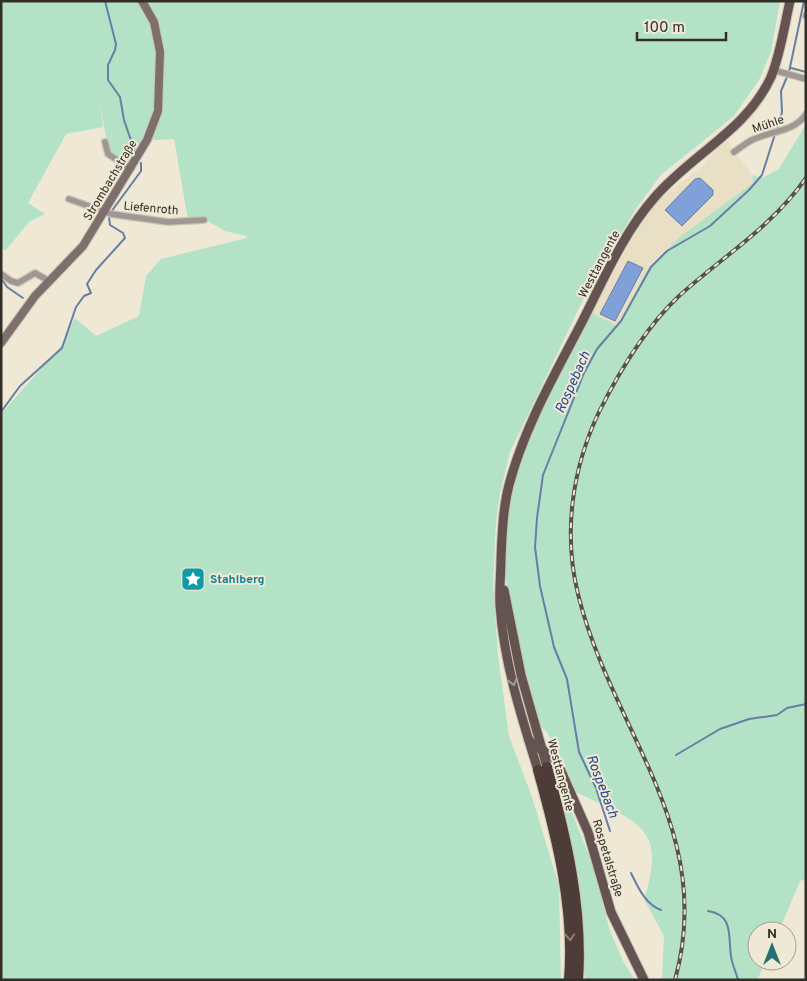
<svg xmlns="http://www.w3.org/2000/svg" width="807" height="981" font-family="Overpass,sans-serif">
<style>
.built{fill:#e9dfc5}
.green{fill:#b4e2c7}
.water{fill:#7fa0d9;stroke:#687ea4}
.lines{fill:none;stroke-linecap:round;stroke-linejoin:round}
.stream{stroke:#687ea4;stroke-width:2}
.street-casing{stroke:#c8c3b2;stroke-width:8}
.secondary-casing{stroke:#c8c3b2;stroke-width:10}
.primary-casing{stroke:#c8c3b2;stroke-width:11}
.highway-casing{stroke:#c8c3b2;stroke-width:12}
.street{stroke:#a09694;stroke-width:5.5}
.secondary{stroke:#7d6f6c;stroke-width:8}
.primary{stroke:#645351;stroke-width:9}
.highway{stroke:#4e3c39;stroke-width:10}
.rail-casing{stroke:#565249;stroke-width:4}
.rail{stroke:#eee8d5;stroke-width:2;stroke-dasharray:5.5;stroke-linecap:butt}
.oneway{stroke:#a99e93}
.oneway2{stroke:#8e8177}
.labels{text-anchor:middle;stroke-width:4;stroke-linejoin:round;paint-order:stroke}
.street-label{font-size:12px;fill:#322f28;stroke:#eee8d5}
.culture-label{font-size:12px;font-weight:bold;fill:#0d838f;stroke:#eee8d5;text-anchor:start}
.water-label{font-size:14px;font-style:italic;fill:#22488c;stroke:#eee8d5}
</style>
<rect width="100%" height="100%" fill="#eee8d5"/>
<path class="built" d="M727,141l25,34 1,8 -71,52 -34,33 -31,59 -25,-14 41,-77 26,-37 45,-34 10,-14z"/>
<g class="green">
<path d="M1,1h135c8,10 16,21 19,33 4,16 3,57 0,73 -4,21 -17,42 -27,60l-19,-14 -10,-54 4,28 -37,7 -38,69 17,11 -16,8 -23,28 -5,-2z"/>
<path d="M145,1h635l-9,51 -12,28 -25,36 -73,59 -26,35 -52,90 -73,152 -10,41 -4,28 -3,63 5,71 11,81 23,61 27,89 2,94h-560v-566l60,-68 14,-28 21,18 43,-20 7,-40 15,-17 86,-21 -1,-2 -21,-5 -21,-12 -16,1 -14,-81 -23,1 10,-27v-78z"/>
<path d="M806,124v755l-6,2 -21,50h-22v30h9l-9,19h-95l2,-44 -20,-37c25,-75 -11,-78 -68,-107 -8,-19 -16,-40 -28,-58 -3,-4 -7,-7 -9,-11 -11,-27 -16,-57 -22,-85 -5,-23 -10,-46 -12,-70 -6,-94 45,-175 87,-255l25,13 31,-58 34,-33 71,-52 -1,-8 10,3 17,-9z"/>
<path d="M551,767h3l39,99 17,65 13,30 12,19h-50l-5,-81z"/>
</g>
<g class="water">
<path d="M700,178l13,12v5l-31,31 -17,-16 30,-31z"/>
<path d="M628,261l15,7 -28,53 -15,-7z"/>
</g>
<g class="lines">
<g class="stream">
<path d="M105,1l11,43 -1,6 -7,15v15l12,17 4,23 11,32"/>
<path d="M791,68l15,4"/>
<path d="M789,72l15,-71"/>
<path d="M777,130l5,-18 -1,-21 6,-14"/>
<path d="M111,212l30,-41v-8"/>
<path d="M1,278l6,9 16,11"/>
<path d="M1,412l19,-26 42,-38 14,-41 8,-11 7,-3 -4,-9 9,-14 29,-32 -2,-5 -13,-8 -1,-8"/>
<path d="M676,755l44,-26 29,-10 28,-4 10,-7 19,-4"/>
<path d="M610,831l-14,-43 -17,-36 -12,-73 -13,-32 -14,-61 -5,-39 2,-29 6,-43 41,-102 13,-24 24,-28 30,-54 16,-16 43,-25 39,-36 13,-15 13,-41"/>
<path d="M631,873c7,14 14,31 30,37"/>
<path d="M708,911c26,4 20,25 23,45 1,8 5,16 7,24"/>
</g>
<g class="street-casing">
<g id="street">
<path d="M806,15v1"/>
<path d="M773,70l33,9"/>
<path d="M105,142l3,12 23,15"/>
<path d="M734,152c6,-4 12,-9 18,-12 17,-9 43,-8 54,-26"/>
<path d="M69,199l42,15 57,8 36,-2"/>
<path d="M1,274l10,7 7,2 17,-10 14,8"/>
</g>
</g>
<g class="secondary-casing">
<path id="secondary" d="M1,343l34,-47 48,-50 64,-106 11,-29 2,-59 -6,-30 -12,-21"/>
</g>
<g class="primary-casing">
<g id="primary">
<path d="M504,590l17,85 26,92"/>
<path d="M529,740c9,12 21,9 29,24l30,68 23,80 33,68"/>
<path d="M538,770c-17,-54 -34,-108 -38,-164 -1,-16 1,-32 1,-48 1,-23 2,-50 8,-73 15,-57 45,-109 72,-161 22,-43 42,-91 74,-127 37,-43 92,-67 116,-120 10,-25 13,-50 19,-76"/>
</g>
</g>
<g class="highway-casing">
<g id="highway">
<path d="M547,767c19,69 36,141 31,213"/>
<path d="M538,770c19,68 37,139 31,210"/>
</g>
</g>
<use href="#street" class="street"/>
<use href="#secondary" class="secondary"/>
<use href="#primary" class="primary"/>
<use href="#highway" class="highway"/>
<g class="rail-casing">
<path id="rail" d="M675,980c42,-151 -64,-250 -97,-386 -15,-61 -6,-125 21,-182 21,-42 46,-84 80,-116 43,-39 93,-69 127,-118"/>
</g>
<use href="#rail" class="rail"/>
</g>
<defs><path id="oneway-chevron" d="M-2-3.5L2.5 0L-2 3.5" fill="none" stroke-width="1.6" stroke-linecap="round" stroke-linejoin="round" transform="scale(1.25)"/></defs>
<use class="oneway" href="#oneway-chevron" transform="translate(513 682) rotate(76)"/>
<use class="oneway2" href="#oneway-chevron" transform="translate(570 937) rotate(87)"/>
<defs>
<g id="sight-square" transform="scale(1.25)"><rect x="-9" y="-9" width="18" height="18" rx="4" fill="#0f9aa8" stroke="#eee8d5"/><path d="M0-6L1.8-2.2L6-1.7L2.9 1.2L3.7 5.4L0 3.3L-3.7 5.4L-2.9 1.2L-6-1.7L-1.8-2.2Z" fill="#fff"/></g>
</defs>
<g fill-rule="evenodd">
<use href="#sight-square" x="193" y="579"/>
</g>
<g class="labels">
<g class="street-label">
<text transform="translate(768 124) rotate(-19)" y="4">Mühle</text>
<text transform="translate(110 180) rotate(-59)" y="4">Strombachstraße</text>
<text transform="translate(151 208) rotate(5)" y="4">Liefenroth</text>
<text transform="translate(599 264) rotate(-62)" y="4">Westtangente</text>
<text transform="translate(561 775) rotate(75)" y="4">Westtangente</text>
<text transform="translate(608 858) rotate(73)" y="4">Rospetalstraße</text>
</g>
<g class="culture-label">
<text x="210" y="583">Stahlberg</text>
</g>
<g class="water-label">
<text transform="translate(572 382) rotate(-66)" y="5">Rospebach</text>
<text transform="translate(603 786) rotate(69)" y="5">Rospebach</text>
</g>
</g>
<rect width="807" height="981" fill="none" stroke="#322f28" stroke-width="5"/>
<g transform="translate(772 946)"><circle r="24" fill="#eee8d5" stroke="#a39e90"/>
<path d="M0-4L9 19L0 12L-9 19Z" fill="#277175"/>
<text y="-8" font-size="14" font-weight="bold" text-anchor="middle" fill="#322f28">N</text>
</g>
<path d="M637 32v8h89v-8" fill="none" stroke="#322f28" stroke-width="2.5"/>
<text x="644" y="32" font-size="15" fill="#322f28" stroke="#eee8d5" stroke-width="4" paint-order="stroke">100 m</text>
</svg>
